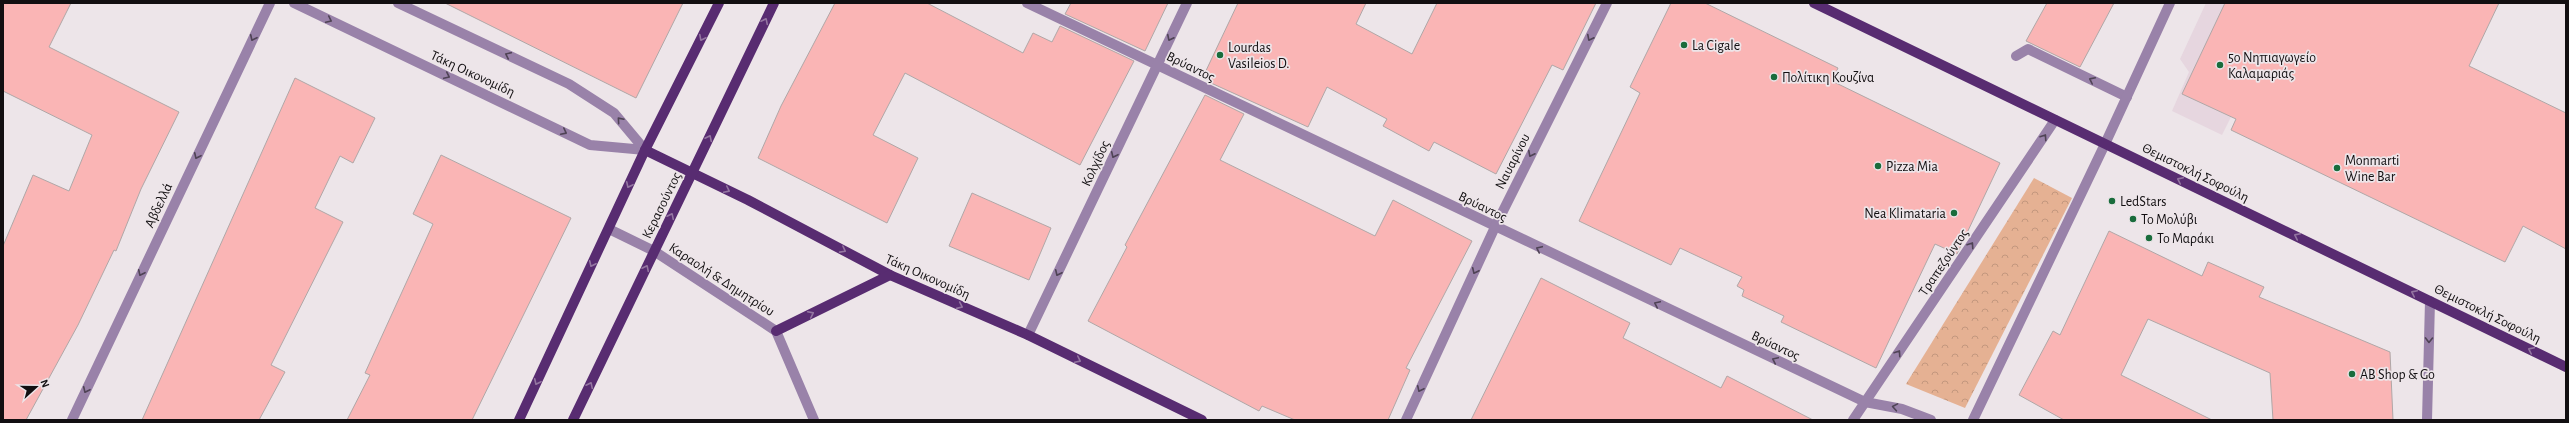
<svg xmlns="http://www.w3.org/2000/svg" width="2569" height="423" font-family="'Alegreya Sans',sans-serif">
<style>
.built{fill:#e6d6df}
.park{fill:url(#park-crowns)}
.building{fill:#fab5b5;stroke:#b0a7a7}
.lines{fill:none;stroke-linecap:round;stroke-linejoin:round}
.minor{stroke:#9982a9;stroke-width:10}
.major{stroke:#582c71;stroke-width:10}
.oneway{stroke:#4f4355}
.oneway2{stroke:#9476a1}
.poi-dot{fill:#196c3c;stroke:#ede5e9;stroke-width:1.5}
.labels{text-anchor:middle;stroke-width:3.5;stroke-linejoin:round;paint-order:stroke}
.poi-label{font-size:14px;fill:#120f11;stroke:#ede5e9;text-anchor:start}
.street-label{font-size:14px;fill:#120f11;stroke:#ede5e9}
</style>
<defs>
<pattern id="park-crowns" width="20" height="18" patternUnits="userSpaceOnUse"><rect width="20" height="18" fill="#e5b193"/><path d="M2 6a3 3 0 1 1 6 0M12 15a3 3 0 1 1 6 0" fill="none" stroke="#c3977e"/></pattern>
</defs>
<rect width="100%" height="100%" fill="#ede5e9"/>
<path class="built" d="M2206,3h82l-66,132 -50,-24 17,-39 -9,-13z"/>
<path class="park" d="M2034,178l38,20 -107,210 -59,-24z"/>
<g class="building">
<path d="M3,3h68l-22,44 130,65 -38,77 -25,62 -2,-1 -36,75 -52,95h-23v-174l30,-71 36,16 23,-56 -89,-44z"/>
<path d="M445,3h238l-47,95z"/>
<path d="M835,3h92l96,50 10,-20 19,9 8,-16 74,35 -54,104 -175,-92 -32,62 45,23 -31,65 -129,-65 23,-52z"/>
<path d="M1071,3h97l-23,48 -80,-37z"/>
<path d="M1238,3h128l-10,21 56,30 25,-51h159l-33,67 -11,-5 -56,109 -62,-32 -5,9 -46,-25 4,-7 -60,-32 -19,40 -97,-44 1,-2 -9,-4z"/>
<path d="M1671,3h34l133,65 -6,13 168,82 -43,91 -22,-10 -59,124 -95,-46 3,-6 -42,-20 2,-6 -7,-4 5,-9 -62,-29 -9,17 -92,-44 61,-128 -10,-6z"/>
<path d="M2047,3h67l-34,64 -54,-26z"/>
<path d="M2225,3h274l-30,63 97,47v136l-43,-23 -18,36 -274,-132 5,-11 -54,-25z"/>
<path d="M295,78l80,40 -22,45 -13,-7 -25,52 28,14 -72,143 14,7 -26,48h-117z"/>
<path d="M1205,95l39,19 -24,46 155,76 18,-36 79,41 -66,127 4,2 -22,50h-93l-33,-14 -3,5 -171,-90 39,-74 -2,-2z"/>
<path d="M441,155l130,63 -99,202h-125l23,-45 -5,-2 68,-149 -20,-10z"/>
<path d="M972,193l79,35 -22,52 -80,-34z"/>
<path d="M2109,231l93,45 6,-14 56,25 -5,10 131,55 3,68h-120l-3,-47 -122,-54 -27,56 91,45h-148l-45,-25 34,-64 7,4z"/>
<path d="M1541,278l89,45 -7,15 98,50 6,-12 86,44h-342z"/>
</g>
<g class="lines">
<g class="minor">
<path d="M294,3l296,142 55,5"/>
<path d="M398,3l171,81 45,29 31,37"/>
<path d="M1027,3l838,399 37,7 29,11"/>
<path d="M2016,56l12,-7 99,48"/>
<path d="M609,229l45,22 122,80 38,89"/>
<path d="M1028,335l159,-332"/>
<path d="M72,420l198,-417"/>
<path d="M1406,420l89,-193 112,-224"/>
<path d="M1853,420l202,-300"/>
<path d="M1973,420l132,-276 65,-141"/>
<path d="M2427,420l3,-119"/>
</g>
<g class="major">
<path d="M1814,3l752,364"/>
<path d="M645,150l103,50 142,75 138,60 174,85"/>
<path d="M776,331l114,-56"/>
<path d="M519,420l126,-270 74,-147"/>
<path d="M573,420l201,-417"/>
</g>
</g>
<defs><path id="oneway-chevron" d="M-2-3.5L2.5 0L-2 3.5" fill="none" stroke-width="1.6" stroke-linecap="round" stroke-linejoin="round"/></defs>
<g class="oneway">
<use href="#oneway-chevron" transform="translate(329 20) rotate(25)"/>
<use href="#oneway-chevron" transform="translate(253 38) rotate(115)"/>
<use href="#oneway-chevron" transform="translate(1170 38) rotate(116)"/>
<use href="#oneway-chevron" transform="translate(1590 38) rotate(117)"/>
<use href="#oneway-chevron" transform="translate(508 55) rotate(-155)"/>
<use href="#oneway-chevron" transform="translate(447 76) rotate(25)"/>
<use href="#oneway-chevron" transform="translate(2092 80) rotate(-154)"/>
<use href="#oneway-chevron" transform="translate(620 120) rotate(-131)"/>
<use href="#oneway-chevron" transform="translate(564 132) rotate(27)"/>
<use href="#oneway-chevron" transform="translate(2044 137) rotate(-56)"/>
<use href="#oneway-chevron" transform="translate(1531 154) rotate(117)"/>
<use href="#oneway-chevron" transform="translate(1114 155) rotate(115)"/>
<use href="#oneway-chevron" transform="translate(197 156) rotate(115)"/>
<use href="#oneway-chevron" transform="translate(1971 245) rotate(-56)"/>
<use href="#oneway-chevron" transform="translate(1539 249) rotate(-155)"/>
<use href="#oneway-chevron" transform="translate(1475 271) rotate(115)"/>
<use href="#oneway-chevron" transform="translate(141 273) rotate(115)"/>
<use href="#oneway-chevron" transform="translate(1058 273) rotate(115)"/>
<use href="#oneway-chevron" transform="translate(1657 304) rotate(-155)"/>
<use href="#oneway-chevron" transform="translate(2429 340) rotate(91)"/>
<use href="#oneway-chevron" transform="translate(1898 353) rotate(-56)"/>
<use href="#oneway-chevron" transform="translate(1775 360) rotate(-155)"/>
<use href="#oneway-chevron" transform="translate(1420 389) rotate(115)"/>
<use href="#oneway-chevron" transform="translate(86 390) rotate(115)"/>
<use href="#oneway-chevron" transform="translate(1895 407) rotate(-170)"/>
</g>
<g class="oneway2">
<use href="#oneway-chevron" transform="translate(765 21) rotate(-64)"/>
<use href="#oneway-chevron" transform="translate(702 38) rotate(117)"/>
<use href="#oneway-chevron" transform="translate(709 138) rotate(-64)"/>
<use href="#oneway-chevron" transform="translate(2180 180) rotate(-154)"/>
<use href="#oneway-chevron" transform="translate(629 185) rotate(115)"/>
<use href="#oneway-chevron" transform="translate(727 190) rotate(26)"/>
<use href="#oneway-chevron" transform="translate(671 216) rotate(-64)"/>
<use href="#oneway-chevron" transform="translate(2297 236) rotate(-154)"/>
<use href="#oneway-chevron" transform="translate(843 250) rotate(28)"/>
<use href="#oneway-chevron" transform="translate(592 264) rotate(115)"/>
<use href="#oneway-chevron" transform="translate(646 268) rotate(-64)"/>
<use href="#oneway-chevron" transform="translate(2414 293) rotate(-154)"/>
<use href="#oneway-chevron" transform="translate(960 306) rotate(24)"/>
<use href="#oneway-chevron" transform="translate(811 314) rotate(-26)"/>
<use href="#oneway-chevron" transform="translate(2531 350) rotate(-154)"/>
<use href="#oneway-chevron" transform="translate(1078 360) rotate(26)"/>
<use href="#oneway-chevron" transform="translate(537 382) rotate(115)"/>
<use href="#oneway-chevron" transform="translate(590 385) rotate(-64)"/>
</g>
<g class="poi-dot">
<circle cx="1684" cy="45" r="4"/>
<circle cx="1220" cy="55" r="4"/>
<circle cx="2220" cy="65" r="4"/>
<circle cx="1774" cy="77" r="4"/>
<circle cx="1878" cy="166" r="4"/>
<circle cx="2337" cy="168" r="4"/>
<circle cx="2112" cy="201" r="4"/>
<circle cx="1954" cy="213" r="4"/>
<circle cx="2133" cy="219" r="4"/>
<circle cx="2149" cy="238" r="4"/>
<circle cx="2352" cy="374" r="4"/>
</g>
<g class="labels">
<g class="poi-label">
<text x="1692" y="50">La Cigale</text>
<text x="1228" y="52">Lourdas<tspan x="1228" dy="16">Vasileios D.</tspan></text>
<text x="2228" y="62">5ο Νηπιαγωγείο<tspan x="2228" dy="16">Καλαμαριάς</tspan></text>
<text x="1782" y="82">Πολίτικη Κουζίνα</text>
<text x="2345" y="165">Monmarti<tspan x="2345" dy="16">Wine Bar</tspan></text>
<text x="1886" y="171">Pizza Mia</text>
<text x="2120" y="206">LedStars</text>
<text x="1946" y="218" text-anchor="end">Nea Klimataria</text>
<text x="2141" y="224">Το Μολύβι</text>
<text x="2157" y="243">Το Μαράκι</text>
<text x="2360" y="379">AB Shop &amp; Go</text>
</g>
<g class="street-label">
<text transform="translate(1191 66) rotate(26)" y="5">Βρύαντος</text>
<text transform="translate(473 73) rotate(25)" y="5">Τάκη Οικονομίδη</text>
<text transform="translate(1512 161) rotate(-63)" y="5">Ναυαρίνου</text>
<text transform="translate(1095 163) rotate(-65)" y="5">Κολχίδος</text>
<text transform="translate(2196 172) rotate(26)" y="5">Θεμιστοκλή Σοφούλη</text>
<text transform="translate(158 205) rotate(-65)" y="5">Αβδελλά</text>
<text transform="translate(661 205) rotate(-64)" y="5">Κερασούντος</text>
<text transform="translate(1483 206) rotate(26)" y="5">Βρύαντος</text>
<text transform="translate(1943 262) rotate(-56)" y="5">Τραπεζούντος</text>
<text transform="translate(928 276) rotate(24)" y="5">Τάκη Οικονομίδη</text>
<text transform="translate(722 279) rotate(33)" y="5">Καραολή &amp; Δημητρίου</text>
<text transform="translate(2488 313) rotate(26)" y="5">Θεμιστοκλή Σοφούλη</text>
<text transform="translate(1776 345) rotate(25)" y="5">Βρύαντος</text>
</g>
</g>
<rect width="2569" height="423" fill="none" stroke="#120f11" stroke-width="8"/>
<g transform="translate(36 387) rotate(69)" stroke="#ede5e9" stroke-width="3" paint-order="stroke">
<path d="M0-3L7 15L0 10L-7 15Z" fill="#120f11"/>
<text y="-6" font-size="11" font-weight="bold" text-anchor="middle" fill="#120f11">N</text>
</g>
</svg>
